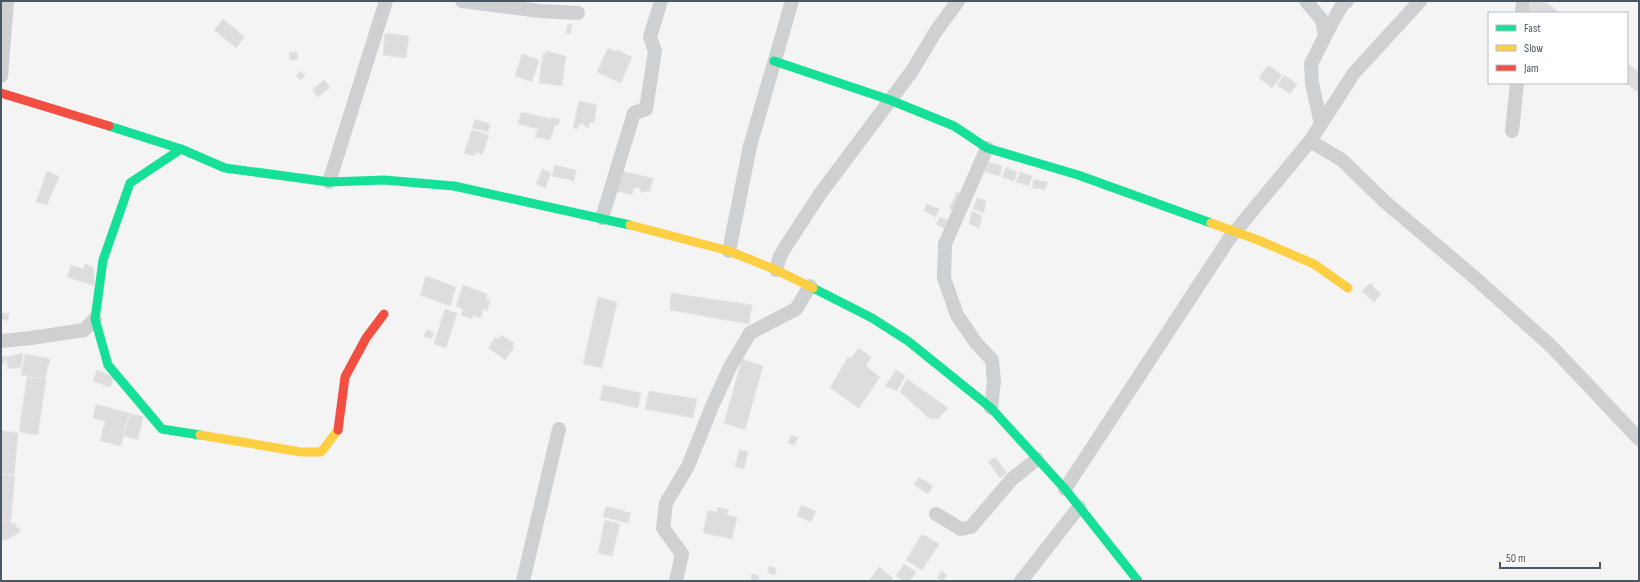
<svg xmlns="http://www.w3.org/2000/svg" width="1640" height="582" font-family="'Sofia Sans Condensed',sans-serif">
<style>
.building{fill:#ddddde;stroke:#e5e6e7}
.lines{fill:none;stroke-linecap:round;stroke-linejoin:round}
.street{stroke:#ced0d2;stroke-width:14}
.fast{stroke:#16e098;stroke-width:9}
.slow{stroke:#ffcf43;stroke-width:9}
.jam{stroke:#f24e42;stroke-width:9}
</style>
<rect width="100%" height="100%" fill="#f4f4f4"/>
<g class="building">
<path d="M1533,1h11l16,12h-28l-5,-4z"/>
<path d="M223,19l22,18 -9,11 -22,-18z"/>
<path d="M568,24l4,1 -2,9 -4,-1z"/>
<path d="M385,33l24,3 -3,22 -23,-3z"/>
<path d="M608,48l8,4 1,-2 15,7 -11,26 -24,-11z"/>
<path d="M546,51l20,5 -4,30 -23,-3 4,-29h3z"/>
<path d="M297,52l1,7 -8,1 -1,-7z"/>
<path d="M522,54l17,6 -7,22 -17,-6z"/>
<path d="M1627,63l12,9v21l-13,-10z"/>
<path d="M1268,65l14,10 -10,13 -13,-10z"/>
<path d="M300,71l5,4 -4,5 -5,-4z"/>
<path d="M1284,75l13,9 -7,10 -13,-9z"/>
<path d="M324,80l6,7 -12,10 -6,-7z"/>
<path d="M579,101l18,4 -3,18 -4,-1 -2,6 -7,-5 -4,6 -4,-2z"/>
<path d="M521,112l30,7v-2l9,2 -2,7 -3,-1 -5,15 -15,-3 3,-8 -20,-5z"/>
<path d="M475,119l15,5 -2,8 -16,-4z"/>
<path d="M472,130l17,5 -7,20 -5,-3 -3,4 -10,-3z"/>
<path d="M989,162l13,4 -2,10 -15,-4z"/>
<path d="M555,165l21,5 -2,11 -22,-5z"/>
<path d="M1006,167l11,5 -3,9 -12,-4z"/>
<path d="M542,169l9,4 -6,15 -9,-4z"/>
<path d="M47,171l12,6 -12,28 -11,-3z"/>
<path d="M621,171l32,7 -3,13 -10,1v-5l-6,1 -2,7 -16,-4z"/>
<path d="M1020,172l12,4 -3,10 -13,-4z"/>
<path d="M1034,179l14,3 -3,8 -13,-2z"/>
<path d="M957,192l8,4 -9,16 -7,-4z"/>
<path d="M977,198l9,3 -2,12 -11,-4z"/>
<path d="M927,204l12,5 -3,8 -12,-6z"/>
<path d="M972,211l10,5 -3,12 -10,-4z"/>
<path d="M940,217l8,3 -4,8 -8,-4z"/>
<path d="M85,264l8,3 2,19 -28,-9 4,-12 12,4z"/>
<path d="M426,276l30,11 -6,19 -30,-11z"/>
<path d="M1370,283l11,11 -7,8 -12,-11z"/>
<path d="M463,285l24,9 -1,5 4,1 -3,11 -4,-2 -2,9 -8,-3 -1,4 -11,-4 2,-6 -7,-3z"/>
<path d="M671,293l81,12 -3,19 -79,-14z"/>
<path d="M598,297l19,5 -15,66 -19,-4z"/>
<path d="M445,309l12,4 -11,35 -12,-4z"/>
<path d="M1,313h8l-1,7h-7z"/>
<path d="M427,329l7,4 -3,6 -7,-3z"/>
<path d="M501,335l13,8 -2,3 2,2 -9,12 -16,-12 6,-11 4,2z"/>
<path d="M859,348l12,9 -5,9 14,11 -21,31 -29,-20 18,-31 3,1z"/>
<path d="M23,353l-2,14 -13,2 -2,-12z"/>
<path d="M25,354l25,5 -5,20 -24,-4z"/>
<path d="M1,356l5,1 -2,7 -3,-1z"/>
<path d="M742,359l21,7 -18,64 -21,-7z"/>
<path d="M97,370l17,7 -4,10 -17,-6z"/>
<path d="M896,370l9,6 -8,15 -12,-5z"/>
<path d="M27,377l19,2 -8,56 -19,-3z"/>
<path d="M907,379l41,29 -10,11 -9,-1 -29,-26z"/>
<path d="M603,385l38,8 -3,15 -38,-8z"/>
<path d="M649,391l48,8 -4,19 -48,-9z"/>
<path d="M96,404l33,9 -8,33 -21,-5 5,-20 -12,-3z"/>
<path d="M130,413l13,4 -5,23 -14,-4z"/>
<path d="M1,430l17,3 -4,42 -13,-2z"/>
<path d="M791,435l7,3 -3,7 -7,-2z"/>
<path d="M739,450l9,1 -4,18 -9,-2z"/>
<path d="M995,457l12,16 -7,5 -12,-16z"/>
<path d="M1,474l14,2 -4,44 -10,-1z"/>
<path d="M919,477l14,9 -5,8 -14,-9z"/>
<path d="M801,505l15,6 -5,11 -14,-6z"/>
<path d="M606,506l25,7 -3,10 -25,-6z"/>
<path d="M718,507l10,3 -1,5 10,2 -5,22 -29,-6 5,-23 9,2z"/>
<path d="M1,519l10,2v3l4,-1 1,4 4,1 -1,5 -14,7 -4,-1z"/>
<path d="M605,520l15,4 -8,32 -14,-3z"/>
<path d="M922,534l17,10 -17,26 -16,-10z"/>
<path d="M904,564l12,8 -6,9h-7l-7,-5z"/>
<path d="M769,566l7,2 -1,7 -7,-2z"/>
<path d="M879,567l14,11 -2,3h-22z"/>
<path d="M942,571l5,4 -4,6 -6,-3z"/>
<path d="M752,574l7,2 -1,5h-7z"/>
</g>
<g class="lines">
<g class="street">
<path d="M462,1l78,10 38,2"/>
<path d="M1306,1l16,19 3,16 -14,28 1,19 9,41"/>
<path d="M1523,1l-1,10 2,2"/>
<path d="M1325,36l17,-31 5,-4"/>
<path d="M1,76l6,-75"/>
<path d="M1512,131l5,-48"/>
<path d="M1310,141l32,19 42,41 90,76 78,70 87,92"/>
<path d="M987,148l-42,96 -1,34 13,37 19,28 16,17 2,21 -3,27"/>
<path d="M329,182l57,-181"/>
<path d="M602,218l32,-105 12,-4 9,-58 -5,-14 11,-36"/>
<path d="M729,251l21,-105 42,-145"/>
<path d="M776,270l4,-14 6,-10 34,-52 92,-123 24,-40 22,-30"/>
<path d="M1,341l30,-3 53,-8 11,-11"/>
<path d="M1065,489l164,-250 81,-98 44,-68 66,-72"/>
<path d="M936,514l25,15 10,-2 41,-48 25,-20"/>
<path d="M523,581l36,-152"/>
<path d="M676,581l6,-27 -19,-26 3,-25 22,-37 25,-62 17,-37 20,-34 46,-24 14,-23"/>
<path d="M1021,581l58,-74"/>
</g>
<g class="fast">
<path d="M774,61l116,39 64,26 33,22 91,27 133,48"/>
<path d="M109,126l72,23 44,19 104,14 55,-2 70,6 176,39"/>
<path d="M181,149l-51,34 -27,77 -8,59 13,46 54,64 38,6"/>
<path d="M813,288l59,30 36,23 83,67 74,81 73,92"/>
</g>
<g class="slow">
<path d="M1211,223l47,17 56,24 34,24"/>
<path d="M630,225l99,26 47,19 37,18"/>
<path d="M200,435l101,17h20l17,-22"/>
</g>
<g class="jam">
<path d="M1,93l108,33"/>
<path d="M338,430l7,-53 21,-39 18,-24"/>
</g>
</g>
<rect width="1640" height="582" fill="none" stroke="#4a5661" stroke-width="4"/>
<rect x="1488" y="12" width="140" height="72" fill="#ffffff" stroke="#b7bbc0"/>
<rect x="1496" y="25" width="20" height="6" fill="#16e098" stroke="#b7bbc0"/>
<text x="1524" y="32" font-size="12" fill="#4a5661">Fast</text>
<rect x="1496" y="45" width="20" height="6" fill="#ffcf43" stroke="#b7bbc0"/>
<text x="1524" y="52" font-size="12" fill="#4a5661">Slow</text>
<rect x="1496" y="65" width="20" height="6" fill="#f24e42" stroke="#b7bbc0"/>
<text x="1524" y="72" font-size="12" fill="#4a5661">Jam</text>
<path d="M1500 562v6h100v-6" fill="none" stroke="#4a5661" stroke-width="2"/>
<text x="1506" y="562" font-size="12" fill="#4a5661" stroke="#ffffff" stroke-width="3" paint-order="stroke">50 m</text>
</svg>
